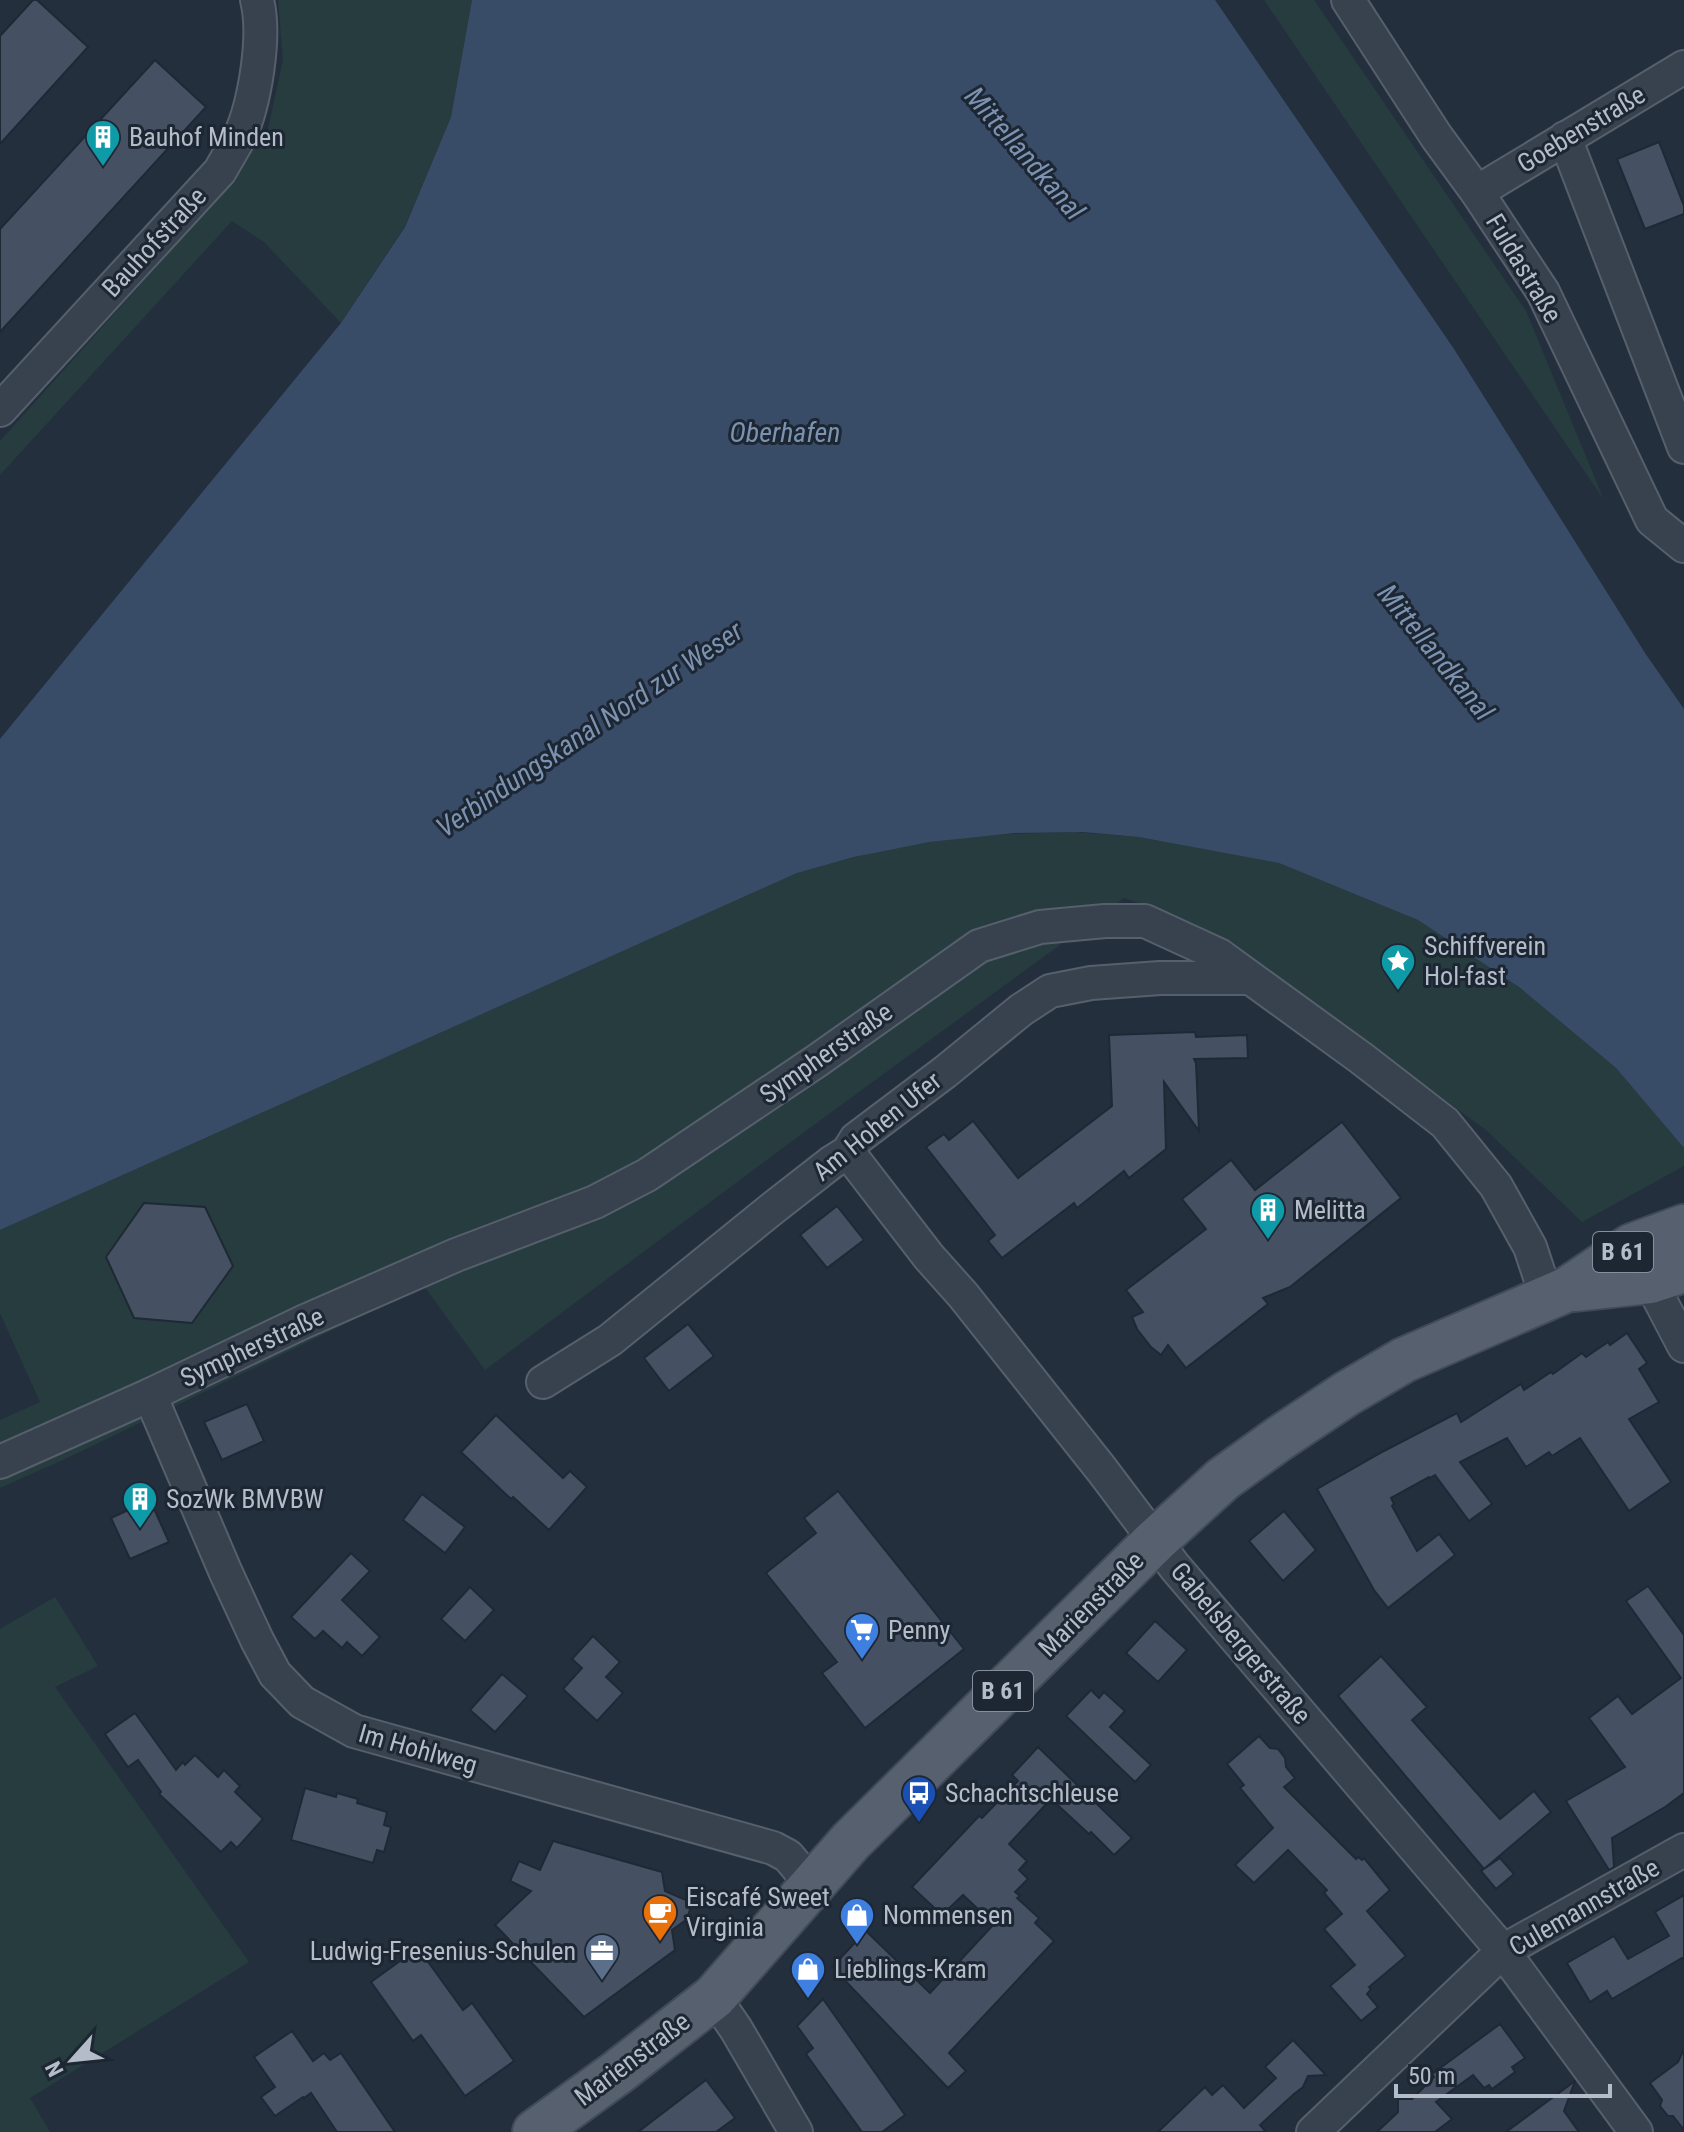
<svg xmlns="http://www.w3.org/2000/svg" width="1684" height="2132" font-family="'Roboto Condensed',sans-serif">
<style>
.green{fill:#263c3f}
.water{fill:#394c67}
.building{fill:#455162;stroke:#1f2835;stroke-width:2}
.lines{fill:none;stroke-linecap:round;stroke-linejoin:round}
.minor-casing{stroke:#565f6c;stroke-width:36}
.primary-casing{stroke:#414a57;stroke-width:48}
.minor{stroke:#38414e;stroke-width:32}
.primary{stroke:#56606e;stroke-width:44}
.labels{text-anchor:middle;stroke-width:6;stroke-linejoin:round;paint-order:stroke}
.shield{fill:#1d2633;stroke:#878f9c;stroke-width:2}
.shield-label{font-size:24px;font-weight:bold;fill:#b4bcc9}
.street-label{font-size:26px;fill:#b4bcc9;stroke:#1d2633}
.poi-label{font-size:26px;fill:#b4bcc9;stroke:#1d2633;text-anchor:start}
.water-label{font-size:28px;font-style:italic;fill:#7c92b1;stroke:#1d2633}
</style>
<rect width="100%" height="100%" fill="#242f3e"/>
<g class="green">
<path d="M278,0h194l-21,117 -46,109 -64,97 -77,-81 -32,-21 -232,254v-34l167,-186 64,-79 26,-45 9,7 17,-78z"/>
<path d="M1264,0h50l212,311 78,189z"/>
<path d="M1074,832l67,5 138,26 139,57 101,67 97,81 68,80v18l-102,56 -96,-92 -215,-157 -64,-42 -39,-18 -44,-15 -321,235 -318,237 -61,-84 -359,173 -65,29v-68l40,-18 -40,-89v-83l797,-357c34,-10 68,-19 103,-26 57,-11 116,-14 174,-15z"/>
<path d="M55,1597l43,69 -43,21 194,275 -219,136 20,34h-50v-503z"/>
</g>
<path class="water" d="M472,0h743l239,349 191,304 39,56v439l-68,-80 -97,-81 -101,-67 -139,-57 -140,-26 -56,-5 -68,1 -86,9 -75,15 -57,16 -797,357v-491l341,-416 64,-96 46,-110z"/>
<g class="building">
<path d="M33,0h4l51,47 -88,97v-108z"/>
<path d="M155,60l51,47 -206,225v-103z"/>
<path d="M1659,142l25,64v8l-39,15 -28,-70z"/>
<path d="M1195,1032l1,5 51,-2 1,23 -54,1 2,4 3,68 -35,-49 2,67 -37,29 -5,-7 -47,37 -3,-5 -72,55 -14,-17 7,-6 -69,-88 18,-13 5,6 24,-19 45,57 94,-72 -3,-71z"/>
<path d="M1342,1122l59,76 -111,89 -27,11 5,6 -82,64 -18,-23 -7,10 -10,-8 -14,-18 -5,-12 11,-5 -17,-22 80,-61 -24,-30 49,-39 24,30z"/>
<path d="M144,1203l61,4 28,59 -41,57 -58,-5 -28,-61z"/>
<path d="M837,1206l27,34 -37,28 -27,-33z"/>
<path d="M688,1324l26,32 -45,35 -25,-33z"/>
<path d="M1627,1333l20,30 -8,6 20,33 -30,17 42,63 -42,29 -49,-73 -28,18 -3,-4 -23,15 -19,-29 -47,24 32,42 -23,17 -34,-46 -5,3 -1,-1 -38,21 3,6 -2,2 25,45 22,-17 16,21 -67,53 -14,-18 -57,-101 67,-38 73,-38 4,9 60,-38 3,6 27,-18 2,2 29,-21 4,4 22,-15 2,3z"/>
<path d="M247,1404l17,37 -42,19 -18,-38z"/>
<path d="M496,1415l67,63 7,-7 17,16 -38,43 -36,-33 -2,2 -50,-47z"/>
<path d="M838,1491l126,158 -99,79 -43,-55 15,-11 -71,-89 50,-40 -12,-15z"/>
<path d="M422,1494l43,33 -20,26 -42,-33z"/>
<path d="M150,1500l19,42 -39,17 -19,-41z"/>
<path d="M1284,1511l32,39 -33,31 -34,-40z"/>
<path d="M351,1553l19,18 -28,29 38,37 -18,19 -15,-14 -5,6 -19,-17 -8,8 -24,-22z"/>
<path d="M1648,1586l36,49v158l-19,14 -53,31 2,29 -5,3 -43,-69 59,-34 -36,-49 29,-22 14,18 49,-36 -55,-77z"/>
<path d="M470,1587l24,23 -29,31 -24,-22z"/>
<path d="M1155,1621l32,29 -29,32 -32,-29z"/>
<path d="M593,1636l27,26 -14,15 17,16 -26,28 -34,-32 19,-21 -10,-9z"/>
<path d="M1381,1656l46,51 -15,13 88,99 34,-28 17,21 -67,57 -146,-173z"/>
<path d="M502,1674l26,22 -33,36 -25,-22z"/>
<path d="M1091,1690l8,8 5,-6 21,19 -15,16 41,38 -16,17 -69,-66z"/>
<path d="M135,1713l41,57 7,-8 2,3 10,-10 23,22 6,-7 16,16 -5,6 28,27 -26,29 -6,-6 -10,10 -62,-58 2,-2 -23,-32 -10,7 -23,-33z"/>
<path d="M1259,1736l11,12 8,1 7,9 1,9 9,11 -11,9 72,72 2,-2 4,3 2,-2 26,32 -23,21 39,45 -37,31 2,2 -4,5 11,13 -17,14 -31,-35 25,-21 -31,-36 18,-15 -18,-21 3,-3 -39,-40 -34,33 -19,-18 38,-37 -33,-40 4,-3 -17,-21z"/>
<path d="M1038,1747l94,91 -18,17 -23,-23 -2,2 -38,-35 -42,45 18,17 -8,9 9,9 -13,13 5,4 -3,2 22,20 -4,5 19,18 -105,112 17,18 -18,17 -116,-121 34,-36 64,62 64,-69 -31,-29 -21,20 -30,-28 67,-71 3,2 36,-37 -6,-6z"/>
<path d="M305,1788l31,9 1,-4 21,6 -1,4 30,9 -3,13 7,2 -7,25 -7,-2 -4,13 -82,-23z"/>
<path d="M553,1841l109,31 3,19 21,9 4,10 -4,10 -14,10 3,20 -91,67 -89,-92 36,-34 -21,-10 9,-20 21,9z"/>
<path d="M1500,1858l14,16 -18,15 -15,-18z"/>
<path d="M1684,1895v65l-2,-2 -70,41 -5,-8 -17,11 -23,-39 47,-27 14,23 41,-23 -14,-24z"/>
<path d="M418,1948l45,62 9,-7 42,58 -49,35 -44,-61 -8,6 -42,-59z"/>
<path d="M823,1999l82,116 -23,17h-20l-56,-78 7,-6 -16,-22z"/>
<path d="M1500,2024l25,34 -13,9 3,5 -23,17 -3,-4 -5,3 -11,-13 -37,27 16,17 -17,13h-58l21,-20v-13h14l22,-22 -2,-3z"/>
<path d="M292,2031l21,30 11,-8 6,7 11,-7 54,79h-58l-26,-39 -7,5 -1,-1 -28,19 -14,-19 14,-10 -21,-30z"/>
<path d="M1293,2040l33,35 -18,1 -5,11 -9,7 -34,31 6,7h-108l47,-45 7,8 11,-10 21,23 32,-30 -11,-11z"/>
<path d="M1684,2049v81l-11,-14h-5l-8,-10 2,-6 -12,-17 28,-21z"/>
<path d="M706,2080l29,38 -19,14h-78z"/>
<path d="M1575,2081l-11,30 15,21h-73z"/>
</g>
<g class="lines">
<g class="minor-casing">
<g id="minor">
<path d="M1348,0l88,136 41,56 66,100 109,228 32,26"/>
<path d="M1565,138l119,309"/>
<path d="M1477,192l207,-125"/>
<path d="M0,410l220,-239c6,-11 13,-22 19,-33 16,-34 27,-102 18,-138"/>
<path d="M848,1152l81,105 34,38 139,175 73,97 328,384 133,181"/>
<path d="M1641,1264l43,82"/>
<path d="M543,1382l67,-42 163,-132 59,-46 16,-10 8,-13 89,-67 76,-62 29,-19 41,-8 69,-5h90"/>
<path d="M150,1395l76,178 31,67 18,34 27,28 52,29 419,117 15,8 24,29"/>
<path d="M0,1462l150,-67 153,-73 153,-67 139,-53 52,-27 171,-115 161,-114 61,-19 65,-6h40l74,34 142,103 84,65 51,63 34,61 17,51"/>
<path d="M714,1997l22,32 60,103"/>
<path d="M1313,2132l190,-181 181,-101"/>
</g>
</g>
<g class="primary-casing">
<g id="primary">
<path d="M1575,1289l75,-8 34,-11"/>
<path d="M535,2132l83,-60 96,-75 137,-156 304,-300 68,-62 57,-41 66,-44 58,-34 164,-71 64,-43 52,-19"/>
</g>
</g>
<use href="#minor" class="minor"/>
<use href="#primary" class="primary"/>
</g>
<defs>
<g id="building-pin" transform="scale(1.8)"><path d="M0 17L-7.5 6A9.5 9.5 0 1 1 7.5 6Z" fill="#0f9aa8" stroke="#1d2633"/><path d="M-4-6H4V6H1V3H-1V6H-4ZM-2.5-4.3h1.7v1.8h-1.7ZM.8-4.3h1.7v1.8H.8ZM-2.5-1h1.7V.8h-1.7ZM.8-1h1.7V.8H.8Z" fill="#fff"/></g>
<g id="sight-pin" transform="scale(1.8)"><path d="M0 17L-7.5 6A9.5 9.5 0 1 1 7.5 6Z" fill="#0f9aa8" stroke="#1d2633"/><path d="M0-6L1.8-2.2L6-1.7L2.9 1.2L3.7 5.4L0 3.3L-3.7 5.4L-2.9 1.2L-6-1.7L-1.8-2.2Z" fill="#fff"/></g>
<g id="supermarket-pin" transform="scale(1.8)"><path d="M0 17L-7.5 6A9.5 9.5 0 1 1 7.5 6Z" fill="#3f7fe0" stroke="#1d2633"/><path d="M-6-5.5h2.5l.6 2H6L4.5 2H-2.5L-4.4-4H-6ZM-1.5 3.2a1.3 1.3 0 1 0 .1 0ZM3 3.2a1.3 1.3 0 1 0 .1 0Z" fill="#fff"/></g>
<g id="bus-pin" transform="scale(1.8)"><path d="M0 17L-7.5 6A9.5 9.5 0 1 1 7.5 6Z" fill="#1a4fb4" stroke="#1d2633"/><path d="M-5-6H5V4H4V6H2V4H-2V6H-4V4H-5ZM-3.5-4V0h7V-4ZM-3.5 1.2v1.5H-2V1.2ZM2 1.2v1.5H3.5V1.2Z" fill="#fff"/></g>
<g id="cafe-pin" transform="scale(1.8)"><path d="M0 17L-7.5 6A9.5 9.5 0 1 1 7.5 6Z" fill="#e8710a" stroke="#1d2633"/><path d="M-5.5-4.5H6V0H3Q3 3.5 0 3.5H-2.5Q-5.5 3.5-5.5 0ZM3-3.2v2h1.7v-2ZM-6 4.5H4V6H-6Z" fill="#fff"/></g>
<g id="shop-pin" transform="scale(1.8)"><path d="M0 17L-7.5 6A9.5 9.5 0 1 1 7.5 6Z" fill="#3f7fe0" stroke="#1d2633"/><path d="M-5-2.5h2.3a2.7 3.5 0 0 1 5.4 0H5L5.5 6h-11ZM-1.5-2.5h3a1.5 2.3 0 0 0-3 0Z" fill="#fff"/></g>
<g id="office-pin" transform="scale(1.8)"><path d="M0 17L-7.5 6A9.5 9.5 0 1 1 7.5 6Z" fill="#5c6f8a" stroke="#1d2633"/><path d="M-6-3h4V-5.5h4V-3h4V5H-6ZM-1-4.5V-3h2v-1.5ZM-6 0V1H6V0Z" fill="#fff"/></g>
</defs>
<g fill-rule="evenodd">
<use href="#building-pin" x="103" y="137"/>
<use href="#sight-pin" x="1398" y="961"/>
<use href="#building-pin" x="1268" y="1210"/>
<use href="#building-pin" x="140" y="1499"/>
<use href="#supermarket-pin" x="862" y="1630"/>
<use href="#bus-pin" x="919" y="1793"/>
<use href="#cafe-pin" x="660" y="1912"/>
<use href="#shop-pin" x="857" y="1915"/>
<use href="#office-pin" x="602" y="1951"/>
<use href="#shop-pin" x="808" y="1969"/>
</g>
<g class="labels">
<g class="shield">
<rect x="1593" y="1232" width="60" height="40" rx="6"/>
<rect x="973" y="1671" width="60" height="40" rx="6"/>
</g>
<g class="shield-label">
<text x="1623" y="1260">B 61</text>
<text x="1003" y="1699">B 61</text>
</g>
<g class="street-label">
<text transform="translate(1581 129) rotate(-31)" y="9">Goebenstraße</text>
<text transform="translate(154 242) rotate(-47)" y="9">Bauhofstraße</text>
<text transform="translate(1524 268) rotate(59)" y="9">Fuldastraße</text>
<text transform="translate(826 1053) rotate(-35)" y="9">Sympherstraße</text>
<text transform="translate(877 1126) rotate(-39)" y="9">Am Hohen Ufer</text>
<text transform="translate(252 1347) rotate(-25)" y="9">Sympherstraße</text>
<text transform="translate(1091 1604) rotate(-45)" y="9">Marienstraße</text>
<text transform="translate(1241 1643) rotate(50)" y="9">Gabelsbergerstraße</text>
<text transform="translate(418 1749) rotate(16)" y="9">Im Hohlweg</text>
<text transform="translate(1584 1907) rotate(-30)" y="9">Culemannstraße</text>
<text transform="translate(632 2059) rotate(-37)" y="9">Marienstraße</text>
</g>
<g class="poi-label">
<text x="129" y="146">Bauhof Minden</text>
<text x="1424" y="955">Schiffverein<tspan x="1424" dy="30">Hol-fast</tspan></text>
<text x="1294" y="1219">Melitta</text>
<text x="166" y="1508">SozWk BMVBW</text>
<text x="888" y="1639">Penny</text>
<text x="945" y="1802">Schachtschleuse</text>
<text x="686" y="1906">Eiscafé Sweet<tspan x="686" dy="30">Virginia</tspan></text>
<text x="883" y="1924">Nommensen</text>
<text x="576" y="1960" text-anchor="end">Ludwig-Fresenius-Schulen</text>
<text x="834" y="1978">Lieblings-Kram</text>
</g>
<g class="water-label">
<text transform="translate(1025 153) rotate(49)" y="10">Mittellandkanal</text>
<text x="785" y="442">Oberhafen</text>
<text transform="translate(1436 652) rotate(51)" y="10">Mittellandkanal</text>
<text transform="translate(589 729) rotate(-34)" y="10">Verbindungskanal Nord zur Weser</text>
</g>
</g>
<g transform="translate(72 2060) rotate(243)" stroke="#1d2633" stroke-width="6" paint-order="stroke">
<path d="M0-6L14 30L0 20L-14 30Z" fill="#b4bcc9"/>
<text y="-12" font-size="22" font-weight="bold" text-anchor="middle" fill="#b4bcc9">N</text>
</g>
<path d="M1396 2084v12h214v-12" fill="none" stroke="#b4bcc9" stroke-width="4"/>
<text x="1408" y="2084" font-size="24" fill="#b4bcc9" stroke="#1d2633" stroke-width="6" paint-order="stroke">50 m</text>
</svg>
